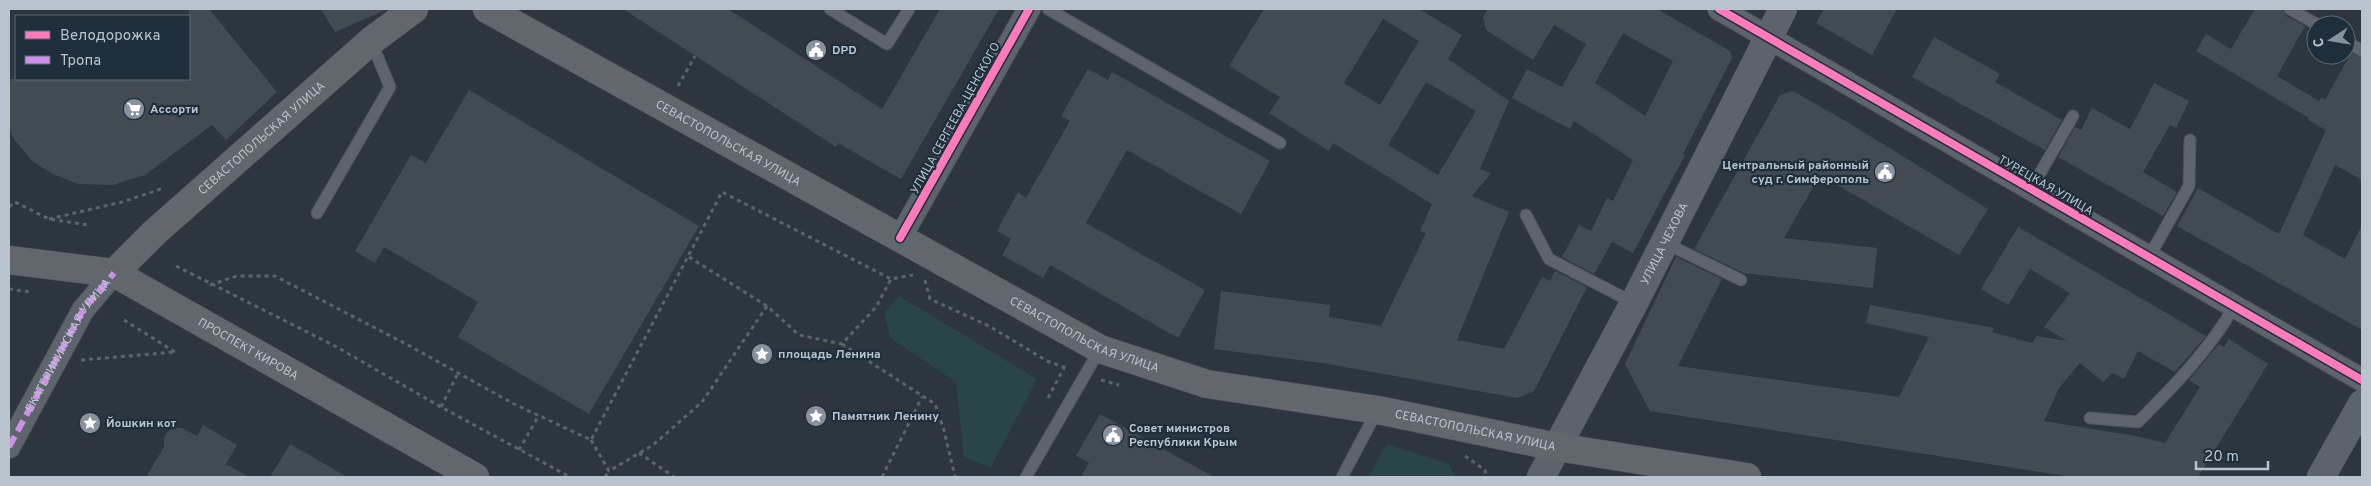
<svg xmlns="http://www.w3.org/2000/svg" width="2371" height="486" font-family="Overpass,sans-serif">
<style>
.green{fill:#294546}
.building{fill:#434b52;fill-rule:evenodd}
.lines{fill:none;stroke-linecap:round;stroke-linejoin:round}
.lane-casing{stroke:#4c5259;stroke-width:13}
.street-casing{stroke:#4c5259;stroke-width:24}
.secondary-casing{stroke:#4c5259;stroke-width:29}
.primary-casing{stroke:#4b535b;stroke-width:29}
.path{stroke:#5c6469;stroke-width:3;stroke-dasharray:4 4;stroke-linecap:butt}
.lane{stroke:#5e646c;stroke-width:11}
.street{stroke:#5e646c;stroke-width:22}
.secondary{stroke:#5d636a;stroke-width:28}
.primary{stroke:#61676d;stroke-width:28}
.quiet{stroke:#ce8fe9;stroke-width:6;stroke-dasharray:12 6;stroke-linecap:butt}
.cycleway-casing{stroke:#1f2e3b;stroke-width:11}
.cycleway{stroke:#fd7abc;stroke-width:8}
.labels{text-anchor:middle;stroke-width:4.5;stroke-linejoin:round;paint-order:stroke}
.poi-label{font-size:12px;font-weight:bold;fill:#b9c3ce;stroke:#1f2e3b;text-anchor:start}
.street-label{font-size:12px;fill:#b9c3ce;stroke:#1f2e3b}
</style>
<rect width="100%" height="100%" fill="#2d363f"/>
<g class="green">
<path d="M899,296l138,83 -46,88 -27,-9 -8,-76 -66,-44 -6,-25z"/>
<path d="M1387,444l62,20 6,13h-87z"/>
</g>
<g class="building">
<path d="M189,9h20l68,83 -51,48 -14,-15 -67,50 -32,10 -35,-1 -25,-10 -21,-13 -19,-23 -4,-12v-47h180z"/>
<path d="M321,9h67l-53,23z"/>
<path d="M623,9h105l154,100 58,-100h59l-98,170 -63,-36 -2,4z"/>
<path d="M1264,9h155l43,26 -14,24 61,42 -29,68 11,4 -19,23 37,16 -52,128 47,9 38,-72 8,4 5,-10 32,16 -53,104 -17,7 -194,-35 -109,-14 7,-58 109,14 -1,12 52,9 45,-93 -6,-2 12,-27 -99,-61 -4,8 -60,-38 11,-16 -51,-31zM1383,19l36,22 -39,64 -36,-22zM1426,82l50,29 -38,64 -50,-30z"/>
<path d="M1488,9h169l73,42 2,7 -49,96 2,1 -52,98 -21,-11 -18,32 -32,-17 17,-32 12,6 16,-33 6,3 20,-41 -59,-39 -4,8 -58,-31 15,-29 35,18 24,-43 -32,-19 -21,35 -47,-30 -3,-13zM1623,33l50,28 -28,55 -50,-33z"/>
<path d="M1824,9h73l-25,46 -56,-32z"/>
<path d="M2255,9h28l3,7 19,10 -28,50 42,25 2,-4 4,3 26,-47 11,5v122l-27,-15 -32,70 42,24 17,-34v105l-185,-104 21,-38 81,46 47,-104 -18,-10 1,-2 -113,-67 10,-17 25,15z"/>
<path d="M1934,37l66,37 -5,8 67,38 -17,30 -133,-73z"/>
<path d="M1088,69l20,11 4,-8 158,89 -29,53 -114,-64 -41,73 119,67 -27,48 -128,-73 -7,13 -41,-23 9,-16 -14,-8 21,-39 8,6 44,-77 -9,-5z"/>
<path d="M2154,83l35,18 -13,27 -6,-3 -27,47 34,20 -14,24 -105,-59 17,-30 6,3 11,-22 38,21z"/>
<path d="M469,90l230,136 -110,188 -131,-77 20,-35 -94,-55 -9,16 -20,-12 56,-96 15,8z"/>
<path d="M1793,91l56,32 139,86 -29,46 -139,-80 -36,63 93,10 -4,40 -129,-15 -50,-24 86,-154z"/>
<path d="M2018,227l188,109 -31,36 -37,-21 -14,28 -12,-6 -9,9 -23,-19 -21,25 -15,33 92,15 29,7 35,-56 -11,-7 30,-36 5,3 5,-8 39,25 -70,113h-126l-422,-66 -25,-47 51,-107 46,22 -44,87 221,31 30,-60 -63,-14 4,-18 124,23 -2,4 40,11 5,-7 30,5 -23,-14 26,-34 -40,-24 -22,36 -27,-16z"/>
<path d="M1100,414l114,63h-133l8,-14 -13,-7z"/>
<path d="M203,425l34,20 -11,19 23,13h-103l18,-30v-9l3,-6 8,-4h7l15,8z"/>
<path d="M290,444l57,33h-77z"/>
</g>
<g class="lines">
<g class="lane-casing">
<g id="lane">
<path d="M830,9l57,35 22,-35"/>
<path d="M1048,9l232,134"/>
<path d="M2290,9l28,16"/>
<path d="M2346,41l16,10"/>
<path d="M2031,189l42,-73"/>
<path d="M317,213l73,-126 -19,-46"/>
<path d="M1526,215l23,44 85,44"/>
<path d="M1665,243l76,37"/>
<path d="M2149,257l40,-71 1,-46"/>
<path d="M2090,418l48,4c35,-35 71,-72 96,-115"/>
<path d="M1026,477l74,-128"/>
<path d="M1342,477l35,-66"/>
</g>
</g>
<g class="street-casing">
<g id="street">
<path d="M1719,9l643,371"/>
<path d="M900,238l129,-229"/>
<path id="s1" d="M9,447l74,-137 31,-37"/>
</g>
</g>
<g class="secondary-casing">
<g id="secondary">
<path id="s2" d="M1541,477l93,-174 149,-294"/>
<path d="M2321,477l41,-73"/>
</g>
</g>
<g class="primary-casing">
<g id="primary">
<path id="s3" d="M487,9l613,340 107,35 171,26 179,37 190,30"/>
<path id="s4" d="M9,260l105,13 361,204"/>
<path id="s5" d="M114,273l40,-40 217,-192 43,-32"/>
</g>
</g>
<g class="path">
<path d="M678,86l17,-30"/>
<path d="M9,207l6,-5 34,17 39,6"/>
<path d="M49,219l73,-17 42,-14"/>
<path d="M689,257l78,49"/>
<path d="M176,266l159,80 106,61 129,70"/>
<path d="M925,280l5,19 59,27 58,35 22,8"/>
<path d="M210,285l27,-9h38l133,69 106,59 77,36 131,-248 169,87 22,-4"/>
<path d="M9,289l21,3"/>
<path d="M124,320l51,32"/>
<path d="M842,344l93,60 9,26 11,47"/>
<path d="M81,360l94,-8"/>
<path d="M1101,380l18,5"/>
<path d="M1048,398l16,-30"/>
<path d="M441,407l17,-34"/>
<path d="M591,440l18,31 44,-26 49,-43 65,-96 32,29 43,9 34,-37 15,-28"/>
<path d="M519,450l20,-35"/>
<path d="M639,453l35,24"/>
<path d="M1465,456l20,14 1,7"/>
<path d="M605,477l4,-6"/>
<path d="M882,477l40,-80"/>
</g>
<use href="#lane" class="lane"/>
<use href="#street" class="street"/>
<use href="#secondary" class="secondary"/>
<use href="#primary" class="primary"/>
<path class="quiet" d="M9,447l74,-137 31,-37"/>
<g class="cycleway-casing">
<g id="cycleway">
<path d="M1719,9l643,371"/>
<path d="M900,238l129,-229"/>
</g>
</g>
<use href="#cycleway" class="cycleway"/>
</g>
<defs>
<g id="civic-disc" transform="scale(1.125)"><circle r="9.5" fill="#88929c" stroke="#1f2e3b"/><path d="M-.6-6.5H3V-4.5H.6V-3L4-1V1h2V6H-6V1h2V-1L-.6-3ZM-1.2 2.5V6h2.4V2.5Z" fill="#fff"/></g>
<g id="supermarket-disc" transform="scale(1.125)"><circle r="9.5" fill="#88929c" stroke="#1f2e3b"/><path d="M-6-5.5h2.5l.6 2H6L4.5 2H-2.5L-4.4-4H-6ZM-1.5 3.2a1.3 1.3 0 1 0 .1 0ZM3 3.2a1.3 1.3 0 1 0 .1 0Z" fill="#fff"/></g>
<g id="sight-disc" transform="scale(1.125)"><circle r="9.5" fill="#88929c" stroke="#1f2e3b"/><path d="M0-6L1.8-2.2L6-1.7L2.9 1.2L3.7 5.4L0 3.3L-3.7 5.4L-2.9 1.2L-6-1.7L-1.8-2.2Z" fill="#fff"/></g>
</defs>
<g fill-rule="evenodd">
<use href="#civic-disc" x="816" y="50"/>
<use href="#supermarket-disc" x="134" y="109"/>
<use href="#civic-disc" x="1885" y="172"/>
<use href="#sight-disc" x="762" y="354"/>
<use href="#sight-disc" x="816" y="416"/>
<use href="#sight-disc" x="90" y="423"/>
<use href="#civic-disc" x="1113" y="435"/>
</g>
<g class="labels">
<g class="poi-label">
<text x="832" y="54">DPD</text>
<text x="150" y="113">Ассорти</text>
<text x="1869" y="169" text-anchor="end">Центральный районный<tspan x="1869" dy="14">суд г. Симферополь</tspan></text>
<text x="778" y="358">площадь Ленина</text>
<text x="832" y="420">Памятник Ленину</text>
<text x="106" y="427">Йошкин кот</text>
<text x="1129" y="432">Совет министров<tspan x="1129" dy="14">Республики Крым</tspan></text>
</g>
<g class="street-label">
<text transform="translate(955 118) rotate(-61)" y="4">УЛИЦА СЕРГЕЕВА-ЦЕНСКОГО</text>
<text dy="4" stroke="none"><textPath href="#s5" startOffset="200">СЕВАСТОПОЛЬСКАЯ УЛИЦА</textPath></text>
<text dy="4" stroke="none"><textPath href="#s3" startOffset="276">СЕВАСТОПОЛЬСКАЯ УЛИЦА</textPath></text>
<text transform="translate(2046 185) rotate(30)" y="4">ТУРЕЦКАЯ УЛИЦА</text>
<text dy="4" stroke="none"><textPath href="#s2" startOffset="264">УЛИЦА ЧЕХОВА</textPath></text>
<text dy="4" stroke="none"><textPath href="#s3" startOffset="681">СЕВАСТОПОЛЬСКАЯ УЛИЦА</textPath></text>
<text dy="4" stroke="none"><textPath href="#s1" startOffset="118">ЕКАТЕРИНИНСКАЯ УЛИЦА</textPath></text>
<text dy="4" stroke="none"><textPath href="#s4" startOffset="260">ПРОСПЕКТ КИРОВА</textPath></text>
<text dy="4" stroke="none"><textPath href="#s3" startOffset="1086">СЕВАСТОПОЛЬСКАЯ УЛИЦА</textPath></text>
</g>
</g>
<rect width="2371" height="486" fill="none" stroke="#b9c3ce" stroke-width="20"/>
<rect x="15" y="15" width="175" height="65" fill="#1f2e3b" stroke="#5d6a76"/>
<rect x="25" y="31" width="25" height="8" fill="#fd7abc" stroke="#5d6a76"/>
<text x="60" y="40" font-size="15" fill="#b9c3ce">Велодорожка</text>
<rect x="25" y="56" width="25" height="8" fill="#ce8fe9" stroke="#5d6a76"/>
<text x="60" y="65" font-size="15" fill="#b9c3ce">Тропа</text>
<g transform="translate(2331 40) rotate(258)"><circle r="24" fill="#1f2e3b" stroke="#5d6a76"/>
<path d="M0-4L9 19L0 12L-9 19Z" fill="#88929c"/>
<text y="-8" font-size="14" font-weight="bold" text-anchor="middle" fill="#b9c3ce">С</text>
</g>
<path d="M2196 461v8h72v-8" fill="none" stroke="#b9c3ce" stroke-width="2.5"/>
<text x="2204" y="461" font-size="15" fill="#b9c3ce" stroke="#1f2e3b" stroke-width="4" paint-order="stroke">20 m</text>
</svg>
